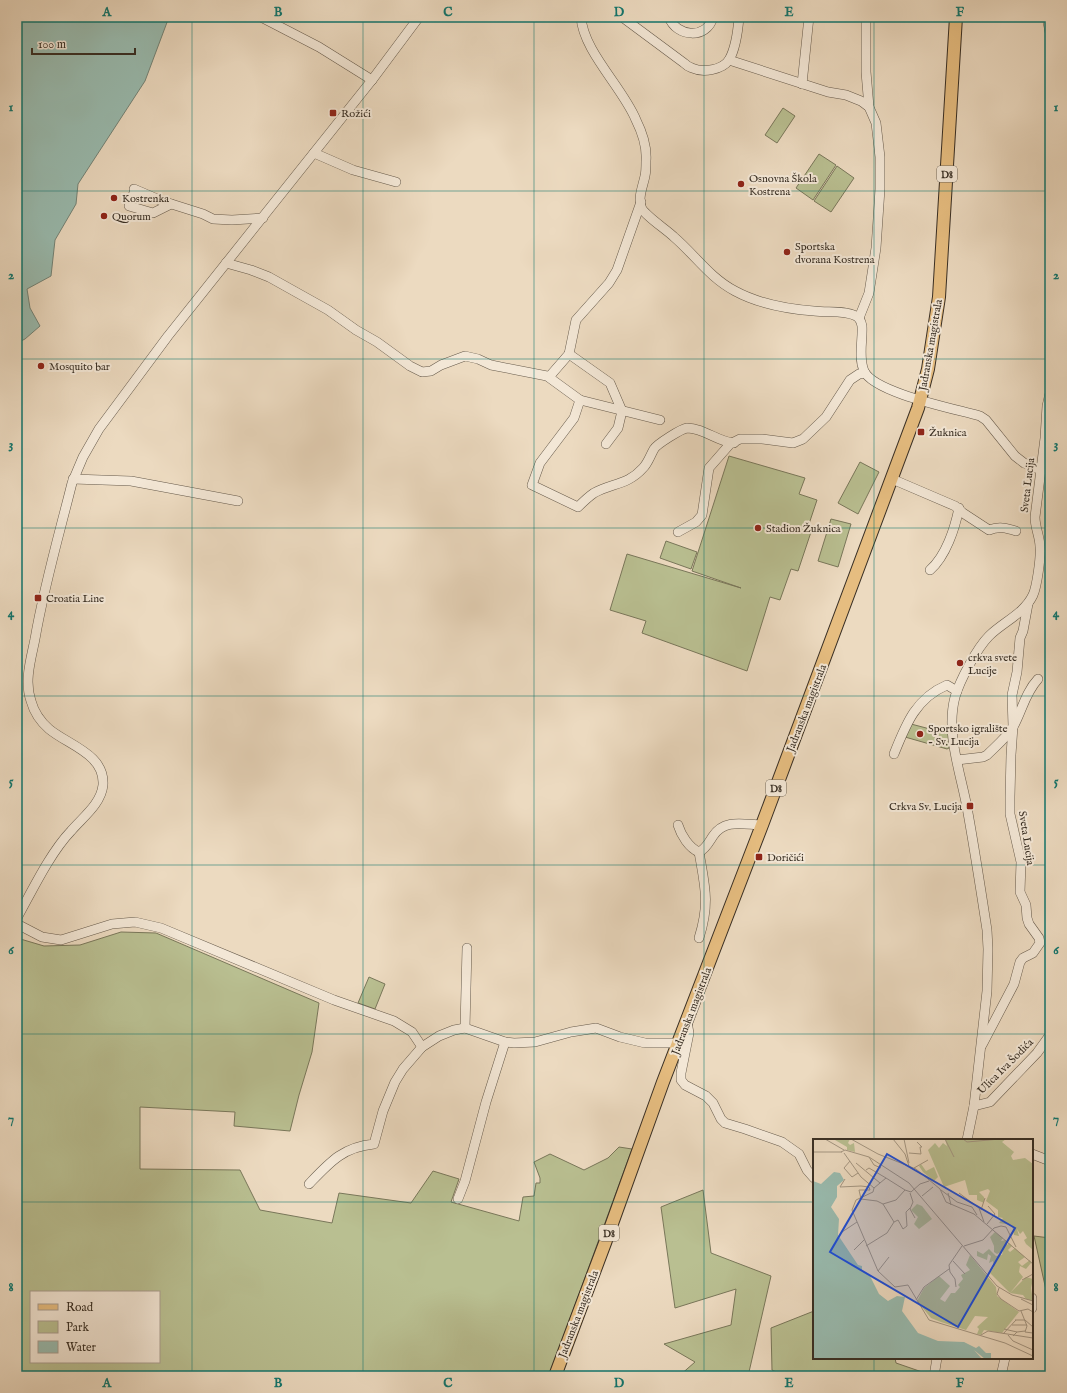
<svg xmlns="http://www.w3.org/2000/svg" width="1067" height="1393" font-family="'IM FELL English',serif">
<style>
.green{fill:#b9bf91;stroke:#79775a;fill-rule:evenodd}
.water{fill:#99bbaf;stroke:#738377}
.lines{fill:none;stroke-linecap:round;stroke-linejoin:round}
.minor-casing{stroke:#665a4b;stroke-width:10}
.major-casing{stroke:#392f24;stroke-width:14}
.minor{stroke:#f3e7d6;stroke-width:9}
.major{stroke:#e6bd80;stroke-width:12}
.grid{fill:none;stroke:#0f766e;stroke-width:1;stroke-opacity:0.55}
.poi-dot{fill:#8f2418;stroke:#f3e7d6;stroke-width:1.5}
.labels{text-anchor:middle;stroke-width:4;stroke-linejoin:round;paint-order:stroke}
.shield{fill:#f3e7d6;stroke:#716659;stroke-width:1}
.shield-label{font-size:10px;font-weight:bold;fill:#392f24}
.poi-label{font-size:11px;fill:#392f24;stroke:#f3e7d6;text-anchor:start}
.street-label{font-size:11px;fill:#392f24;stroke:#f3e7d6}
.inset-road{fill:none;stroke:#a49682;stroke-width:1}
.view{fill:#1d4ed8;fill-opacity:0.15;stroke:#1d4ed8;stroke-width:2}
.inset-edge{fill:none;stroke:#392f24;stroke-width:2}
.neatline{fill:none;stroke:#0f766e;stroke-width:1.5}
.grid-label{font-size:13px;text-anchor:middle;font-weight:bold;fill:#0f766e}
</style>
<rect width="100%" height="100%" fill="#ecdac0"/>
<filter id="stains"><feTurbulence type="fractalNoise" baseFrequency=".005" numOctaves="4"/><feColorMatrix values="0 0 0 0 .2 0 0 0 0 .09 0 0 0 0 .02 0 0 0 .5 -.17"/></filter>
<radialGradient id="worn" r=".72"><stop offset=".6" stop-color="#630" stop-opacity="0"/><stop offset="1" stop-color="#630" stop-opacity=".3"/></radialGradient>
<g class="green">
<path d="M783,108l12,8 -18,27 -12,-8z"/>
<path d="M819,154l17,11 -23,35 -17,-12z"/>
<path d="M837,166l17,12 -23,34 -17,-11z"/>
<path d="M729,456l76,22 -6,16 18,6 -9,27 4,2 -14,42 -7,-2 -11,31 -10,-3 -23,74 -105,-38 4,-12 -36,-11 17,-56 114,34 -49,-17z"/>
<path d="M860,462l19,10 -21,42 -20,-11z"/>
<path d="M831,519l20,5 -13,43 -20,-6z"/>
<path d="M666,541l31,11 -6,17 -31,-11z"/>
<path d="M911,724l38,10v14l-2,1 -42,-12z"/>
<path d="M121,932l35,1 163,70 -7,49 -13,43 -9,36 -56,-5 1,-14 -95,-5v62l100,1 20,40 72,13 7,-30 72,10 22,-32 26,8 -8,23 68,19 4,-24 11,-1 2,-13h4v-5l-6,-16 16,-8 34,16 24,-12 11,-11 13,2 -83,227h-532v-438l27,8 36,-1zM31,1292h128v70h-128z"/>
<path d="M369,977l16,7 -10,25 -17,-6z"/>
<path d="M703,1190l8,63 60,23 -22,96 3,4h-73l16,-14 -31,-18 67,-19 5,-36 -61,19 -14,-101z"/>
<path d="M1034,1236l16,2v70z"/>
<path d="M814,1311v47h81l1,5 29,10v3h-141l-12,-6 -1,-42z"/>
</g>
<path class="water" d="M17,17h152l-24,64 -67,103 -2,20 -21,36 -4,36 -24,13 3,19 10,18 -15,13 -8,4z"/>
<g class="lines">
<g class="minor-casing">
<g id="minor">
<path d="M261,17l58,30 53,33"/>
<path d="M581,17c2,34 42,71 55,103 6,12 11,28 10,41 0,5 0,11 -1,15 -2,10 -8,23 -3,33 5,8 25,21 32,28 21,18 36,41 61,54 24,13 52,18 79,20 13,2 30,-1 42,5 4,2 5,5 6,10 1,14 -4,31 2,45 10,22 92,38 116,45l6,4 29,36 9,7 17,7"/>
<path d="M622,17l62,46c2,2 5,4 8,5 11,5 30,2 37,-8 7,-12 9,-30 10,-43"/>
<path d="M669,17c7,20 38,23 44,0"/>
<path d="M866,17v55l3,35"/>
<path d="M1047,17l3,16"/>
<path d="M729,60l99,32 18,3 15,6 8,6 7,16 4,34v32l-4,59 -7,45 -10,25"/>
<path d="M802,84l7,-67"/>
<path d="M314,153l39,17 43,12"/>
<path d="M134,189l28,12 41,13 10,5 19,1 31,-2"/>
<path d="M135,190l-6,16 24,7 18,-9"/>
<path d="M226,263l25,7 18,7 59,33 28,20 21,12 33,24 12,6 9,-1 10,-6 24,-9 13,3 13,6 56,11 33,24 -6,18 -34,45 -8,22 46,22c5,-5 10,-10 16,-14 18,-10 34,-8 49,-25 5,-5 7,-12 11,-19 3,-5 27,-20 33,-21 17,0 31,14 47,15"/>
<path d="M569,354l41,29 12,28 -4,17 -12,16"/>
<path d="M549,377l20,-23 7,-34 33,-37 8,-13 24,-68"/>
<path d="M580,400l80,20"/>
<path d="M73,479l58,2 107,20"/>
<path d="M892,479l63,27 8,7 26,17c10,-4 17,-2 27,1"/>
<path d="M678,532l18,-10 6,-7 7,-47 21,-24 10,-5h22l31,4 10,-4 23,-22 24,-37 9,-6 6,-1"/>
<path d="M930,570c16,-14 25,-42 29,-62"/>
<path d="M894,754c12,-30 22,-56 53,-69l10,6"/>
<path d="M957,760l26,-3 4,-2c9,-9 19,-17 26,-28 9,-16 12,-34 25,-48"/>
<path d="M678,825c3,10 11,23 21,27 7,-3 10,-10 14,-16 12,-18 32,-11 49,-11"/>
<path d="M17,918c15,-27 33,-65 54,-87 12,-14 30,-27 32,-46 2,-31 -35,-40 -54,-56 -8,-7 -15,-17 -18,-28 -7,-20 0,-42 4,-62 9,-53 24,-104 37,-156l11,-26 16,-28 69,-93 204,-256 47,-63"/>
<path d="M17,924l25,13 19,3 51,-16 23,-2 26,6 173,72 60,21 18,11 10,15"/>
<path d="M699,938c11,-35 6,-51 0,-86"/>
<path d="M687,1022l2,11 -8,40v7l4,5 21,11 7,7 8,16 4,4 20,6 37,13 17,12 8,16 7,8"/>
<path d="M465,1028l2,-80"/>
<path d="M982,1045l32,-61 6,-22 3,-4 10,-5 7,-10 -1,-5 -10,-14 -2,-6 -1,-13 -6,-13 1,-30 -11,-48v-17l1,-42 2,-29 -1,-31 5,-23 3,-34 3,-7 5,-27"/>
<path d="M974,1106l16,-4 47,-49 13,-18"/>
<path d="M967,1140l7,-34 13,-115 1,-42 -1,-19c-6,-39 -12,-78 -19,-117 -6,-37 -23,-78 -13,-116 5,-17 22,-49 34,-61 14,-14 35,-22 44,-41 4,-9 8,-38 7,-48 0,-10 -5,-19 -5,-30l10,-79 2,-32 3,-13"/>
<path d="M1032,1154l18,7"/>
<path d="M309,1184c21,-22 34,-37 65,-40l9,-33 12,-29 8,-13 19,-22 17,-11 15,-6 11,-2 40,14 9,1 21,-1 36,-10 25,-4 24,9 25,6h34"/>
<path d="M458,1199l7,-18 21,-79 19,-60"/>
<path d="M1032,1298v10"/>
<path d="M934,1376l3,-18"/>
<path d="M1001,1376l4,-18"/>
</g>
</g>
<g class="major-casing">
<path id="major" d="M555,1376l50,-133 58,-161 99,-257 156,-417 10,-39 11,-72 17,-280"/>
</g>
<use href="#minor" class="minor"/>
<use href="#major" class="major"/>
</g>
<path class="grid" d="M192,17v1359M363,17v1359M534,17v1359M704,17v1359M874,17v1123M17,191h1033M17,359h1033M17,528h1033M17,696h1033M17,865h1033M17,1034h1033M17,1202h797M1032,1202h18M874,1358v18"/>
<g class="poi-dot">
<rect x="329" y="109" width="8" height="8" rx="2"/>
<circle cx="741" cy="184" r="4"/>
<circle cx="114" cy="198" r="4"/>
<circle cx="104" cy="216" r="4"/>
<circle cx="787" cy="252" r="4"/>
<circle cx="41" cy="366" r="4"/>
<rect x="917" y="428" width="8" height="8" rx="2"/>
<circle cx="758" cy="528" r="4"/>
<rect x="34" y="594" width="8" height="8" rx="2"/>
<circle cx="960" cy="663" r="4"/>
<circle cx="920" cy="734" r="4"/>
<rect x="966" y="802" width="8" height="8" rx="2"/>
<rect x="755" y="853" width="8" height="8" rx="2"/>
</g>
<g class="labels">
<g class="shield">
<rect x="937" y="166" width="20" height="16" rx="3"/>
<rect x="766" y="780" width="20" height="16" rx="3"/>
<rect x="599" y="1225" width="20" height="16" rx="3"/>
</g>
<g class="shield-label">
<text x="947" y="178">D8</text>
<text x="776" y="792">D8</text>
<text x="609" y="1237">D8</text>
</g>
<g class="poi-label">
<text x="341" y="117">Rožići</text>
<text x="749" y="182">Osnovna Škola<tspan x="749" dy="13">Kostrena</tspan></text>
<text x="122" y="202">Kostrenka</text>
<text x="112" y="220">Quorum</text>
<text x="795" y="250">Sportska<tspan x="795" dy="13">dvorana Kostrena</tspan></text>
<text x="49" y="370">Mosquito bar</text>
<text x="929" y="436">Žuknica</text>
<text x="766" y="532">Stadion Žuknica</text>
<text x="46" y="602">Croatia Line</text>
<text x="968" y="661">crkva svete<tspan x="968" dy="13">Lucije</tspan></text>
<text x="928" y="732">Sportsko igralište<tspan x="928" dy="13">- Sv. Lucija</tspan></text>
<text x="962" y="810" text-anchor="end">Crkva Sv. Lucija</text>
<text x="767" y="861">Doričići</text>
</g>
<g class="street-label">
<text transform="translate(930 345) rotate(-80)" y="4">Jadranska magistrala</text>
<text transform="translate(1027 485) rotate(-83)" y="4">Sveta Lucija</text>
<text transform="translate(806 708) rotate(-69)" y="4">Jadranska magistrala</text>
<text transform="translate(1027 838) rotate(81)" y="4">Sveta Lucija</text>
<text transform="translate(691 1011) rotate(-69)" y="4">Jadranska magistrala</text>
<text transform="translate(1005 1066) rotate(-45)" y="4">Ulica Iva Šodića</text>
<text transform="translate(578 1314) rotate(-69)" y="4">Jadranska magistrala</text>
</g>
</g>
<g transform="translate(813 1139)">
<rect width="220" height="220" fill="#ecdac0"/>
<path d="M29,0h8l-2,4 2,2 4,-2 1,9 -8,-2v-3l-12,-7zM132,0h61l-4,3 12,10 -3,4 2,4 12,-2 8,6 -1,85 -6,-5 -2,-4 3,-2 -4,-7 -3,3 -3,-5 2,7 -5,-1 -2,-10 -13,-2 4,-5 -5,-1v-7l-12,-9 4,-10 -2,-2 -9,3 5,5v6l-7,-3v-5h-8l-4,-15 -21,7 -16,-37 7,-7 4,5 4,-5 4,3zM108,25l5,7 8,-4 4,10 -4,4 -11,-9 -4,-6zM104,65l5,2 10,13 -13,10 -5,-5 4,-7 -7,-7zM182,93l8,6 -2,3 5,-1 1,5 2,-2 3,3 -4,4 2,2 5,-4 10,9 -7,5 4,4 8,-6 1,3 -5,6 -6,-3 -1,6 4,5 -13,16 -20,-20 4,-6 -1,-6 -4,2 2,-7 -3,-2 -1,6 -10,-4v-5l6,3 6,-5 7,7 6,-1 1,-4 -6,3 -3,-2v-6l-4,-9zM157,116l26,32 1,9 22,16 -17,21 -18,-3 -3,5 -4,-1 2,-5 -2,-2 11,-10 -13,-1 -9,14 -25,-8 -10,-4 -14,-17 7,-13 15,-12 11,10 -10,13 5,3 6,-9h4l5,-6 -2,-2 5,-6 -2,-4 9,-5 -4,-5zM213,138l7,2 -2,9 2,13 -7,-2 -3,-4 -13,-2z" fill="#b9bf91"/>
<path d="M21,33l6,1 4,7 -7,6v11l-6,10 8,12 -1,16 20,30 4,1v5l8,5 9,18 9,7 9,-5 8,1 -3,14 16,22 20,8 26,1 12,6 3,-2 7,7h5v6h-6l-11,-9 8,9h-169v-178l8,3z" fill="#99bbaf"/>
<path class="inset-road" d="M12,0l19,11M38,0l27,15 38,15 24,20 6,13 28,12 59,50M80,0l12,15 4,12M91,0l5,24M132,0l9,18M150,0l4,3 33,-3M0,13h29M28,13l4,-2 24,7 40,26 88,103 15,9 21,6M31,14l17,24 13,11 -1,4 -17,8 -4,10 26,61 17,16 13,-2 21,35 76,23 28,13M96,14l12,1 -1,-7h2l-5,-5M56,18l5,8 7,3M37,22l-6,7 8,9 6,-4M43,24l24,20M101,29l14,-8M53,31l3,-2 17,10M32,40l-5,8 21,-1 8,1 1,3M61,49l12,-10 19,12M57,51h-11l2,9 16,2 6,3 13,-4 9,-10 6,2 9,-8 9,-3M128,51l16,12 15,5 5,8M97,54l3,9 -3,7 5,9M135,54l3,12M146,54l20,15 5,14M109,57l11,-9M70,65l11,18M168,71l4,-12M174,85l8,-10 -7,-8M29,93l15,-10M53,107l21,-13 7,-11 4,-2 5,9 4,-3 -1,-14 4,-4M151,107l19,-6 11,-12 7,-2 5,1 10,20M41,111l10,-10M140,122l12,13M65,132l11,-14M209,141l11,-6M143,148l-1,-8 -5,-7 -1,-7 13,-19M186,149l-2,6 4,5 18,12 9,-2 5,3M208,160l12,6M103,161l8,-13 25,-18M208,172l6,15 -2,6 8,1M202,181h10l8,7M199,186h15M191,190l13,3M190,195l13,-14M168,196l7,-4 45,7M195,196l5,6 20,9M200,197l4,-4 8,-1"/>
<path class="view" d="M74,15l128,74 -57,99 -128,-75z"/>
<rect width="220" height="220" class="inset-edge"/>
</g>
<rect width="1067" height="1393" fill="none" stroke="#ecdac0" stroke-width="44"/>
<rect x="30" y="1291" width="130" height="72" fill="#f3e7d6" stroke="#a99d8f"/>
<rect x="38" y="1304" width="20" height="6" fill="#e6bd80" stroke="#a99d8f"/>
<text x="66" y="1311" font-size="12" fill="#392f24">Road</text>
<rect x="38" y="1321" width="20" height="12" fill="#b9bf91" stroke="#a99d8f"/>
<text x="66" y="1331" font-size="12" fill="#392f24">Park</text>
<rect x="38" y="1341" width="20" height="12" fill="#99bbaf" stroke="#a99d8f"/>
<text x="66" y="1351" font-size="12" fill="#392f24">Water</text>
<path d="M32 48v6h103v-6" fill="none" stroke="#392f24" stroke-width="2"/>
<text x="38" y="48" font-size="12" fill="#392f24" stroke="#f3e7d6" stroke-width="3" paint-order="stroke">100 m</text>
<rect x="22" y="22" width="1023" height="1349" class="neatline"/>
<g class="grid-label">
<text x="107" y="16">A</text>
<text x="278" y="16">B</text>
<text x="448" y="16">C</text>
<text x="619" y="16">D</text>
<text x="789" y="16">E</text>
<text x="960" y="16">F</text>
<text x="11" y="111">1</text>
<text x="1056" y="111">1</text>
<text x="11" y="279">2</text>
<text x="1056" y="279">2</text>
<text x="11" y="448">3</text>
<text x="1056" y="448">3</text>
<text x="11" y="617">4</text>
<text x="1056" y="617">4</text>
<text x="11" y="785">5</text>
<text x="1056" y="785">5</text>
<text x="11" y="954">6</text>
<text x="1056" y="954">6</text>
<text x="11" y="1123">7</text>
<text x="1056" y="1123">7</text>
<text x="11" y="1291">8</text>
<text x="1056" y="1291">8</text>
<text x="107" y="1387">A</text>
<text x="278" y="1387">B</text>
<text x="448" y="1387">C</text>
<text x="619" y="1387">D</text>
<text x="789" y="1387">E</text>
<text x="960" y="1387">F</text>
</g>
<rect width="100%" height="100%" filter="url(#stains)"/>
<rect width="100%" height="100%" fill="url(#worn)"/>
</svg>
